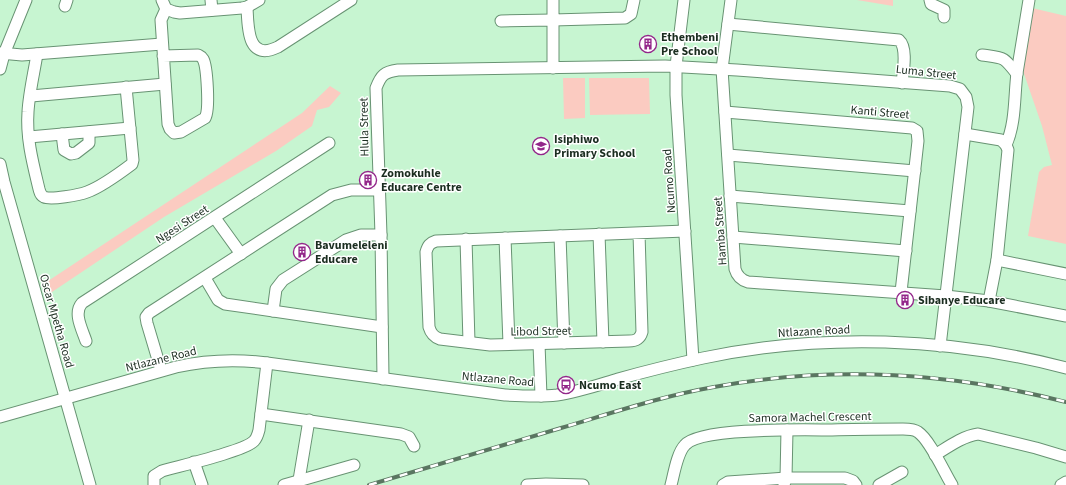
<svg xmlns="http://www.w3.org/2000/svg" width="1066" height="485" font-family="'Source Sans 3',sans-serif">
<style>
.green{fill:#fbcbc1}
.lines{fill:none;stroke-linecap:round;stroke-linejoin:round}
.minor-casing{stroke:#689373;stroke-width:13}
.minor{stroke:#fff;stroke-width:11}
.rail-casing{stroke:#5a7661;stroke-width:4}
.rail{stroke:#fff;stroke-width:2.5;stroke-dasharray:8;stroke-linecap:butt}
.labels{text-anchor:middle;stroke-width:3;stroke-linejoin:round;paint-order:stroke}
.poi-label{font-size:12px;font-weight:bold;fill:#1b2d20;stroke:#fff;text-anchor:start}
.street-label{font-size:12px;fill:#1b2d20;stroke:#fff}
</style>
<rect width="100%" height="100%" fill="#c7f5d1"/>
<g class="green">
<path d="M857,0h36v6z"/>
<path d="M1032,8l34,8v228l-38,-8 11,-64 5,-5 8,-2 -10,-39 -20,-58z"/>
<path d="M563,78h22v40l-21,1z"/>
<path d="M589,78h60l1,36 -60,1z"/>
<path d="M330,86l11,7 -12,14 -12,3 -5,16 -36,25 -112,66 -118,79 -4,-11 260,-172z"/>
</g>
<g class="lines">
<g class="minor-casing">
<g id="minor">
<path d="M162,0l4,9 8,3 6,1 62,-5 5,-1 12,-7"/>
<path d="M211,0l1,10"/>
<path d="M553,0v20l72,-2 6,-4 3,-14"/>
<path d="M684,0l-8,66v29l17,265"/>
<path d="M731,0l-9,69 13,200c2,7 6,11 13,13l198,14 43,5 77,15"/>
<path d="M930,0l1,4 13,6v7"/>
<path d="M65,6l2,-6"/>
<path d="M247,7c1,20 0,55 31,40l73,-47"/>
<path d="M501,21l52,-1v48"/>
<path d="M728,24l171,16c9,8 4,32 3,43"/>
<path d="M0,53l22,2 140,-11"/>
<path d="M37,54c-3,19 -8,39 -9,58 -2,26 5,52 11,77 1,3 1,6 5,8 7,3 35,-2 43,-5 14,-5 33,-19 45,-28l1,-4 -7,-73"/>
<path d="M982,55c22,3 21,1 35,19"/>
<path d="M163,56l35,-1c2,1 3,1 5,4 4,7 7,51 2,59l-24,14 -7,1 -4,-4 -2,-5 -7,-104 5,-11"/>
<path d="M0,69l4,-15 22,-54"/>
<path d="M31,96l134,-12"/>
<path d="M725,112l187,16 5,3 1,10 -17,151"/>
<path d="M62,134l2,16 7,4 5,-1 13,-10v-11"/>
<path d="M965,134l36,6 5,5 2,5 -11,110 -8,41"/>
<path d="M29,137l101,-9"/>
<path d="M1006,145c10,-23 8,-48 11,-72 4,-25 8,-49 12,-73"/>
<path d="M728,155l187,16"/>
<path d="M0,164l4,18 86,303"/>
<path d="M730,196l180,15"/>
<path d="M215,218l26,36"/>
<path d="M639,233l3,99c-2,7 -6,9 -13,9l-139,4 -50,-6c-6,-2 -9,-5 -11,-12l-3,-75c2,-7 4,-9 10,-11 83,-4 166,-7 249,-10"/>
<path d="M599,234l4,108"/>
<path d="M560,236l4,107"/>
<path d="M733,237l173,14"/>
<path d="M505,238l4,106"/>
<path d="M466,239l3,103"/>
<path d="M997,260l69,14"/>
<path d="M205,278l13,22 7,4 157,23"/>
<path d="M273,311l3,-22 7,-9 63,-40 15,-5h20"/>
<path d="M86,341c-4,-12 -13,-28 -4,-38l247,-160"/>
<path d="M539,344l2,52"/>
<path d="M161,370l-14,-47 -1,-6 3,-4 183,-118 19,-5h28"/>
<path d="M383,379l-2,-144 -5,-147c5,-13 8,-16 22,-18l267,-4 72,4 213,16 10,3 6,8 2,10 -28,239"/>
<path d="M261,414l140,20 8,3 5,9"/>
<path d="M0,417l176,-50c31,-7 60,-8 91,-4l238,32c18,1 35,2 52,0 21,-3 41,-10 61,-16 29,-8 57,-15 85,-21 119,-25 246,-21 363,10"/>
<path d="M935,455c13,-8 28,-19 43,-21l58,14 30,9"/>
<path d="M194,462l8,23"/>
<path d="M299,480l10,-60"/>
<path d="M154,485v-9l8,-5c17,-5 83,-20 92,-30 3,-3 4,-7 5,-11l8,-67"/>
<path d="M284,485l70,-20"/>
<path d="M527,485l19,-1 37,1"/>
<path d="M671,485c3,-11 6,-32 14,-40 15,-18 121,-15 147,-15 24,-1 47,-1 71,-1 5,0 11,0 15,3 12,8 26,40 34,53"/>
<path d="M723,485l5,-3 58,-4h59l8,3 3,4"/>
<path d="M784,485l2,-7 1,-48"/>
<path d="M879,485l23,-13"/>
<path d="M1061,485l5,-3"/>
</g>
</g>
<use href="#minor" class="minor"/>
<g class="rail-casing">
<path id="rail" d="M369,485c64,-19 128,-38 192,-57 51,-15 101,-32 153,-41 119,-22 235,-15 352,15"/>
</g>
<use href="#rail" class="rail"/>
</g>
<defs>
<g id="building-ring" transform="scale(0.9)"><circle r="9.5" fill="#fff" stroke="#93278a" stroke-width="1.5"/><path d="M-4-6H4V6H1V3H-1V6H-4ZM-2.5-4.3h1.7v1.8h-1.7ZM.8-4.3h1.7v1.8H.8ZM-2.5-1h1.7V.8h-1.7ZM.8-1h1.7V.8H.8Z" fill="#93278a"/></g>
<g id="school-ring" transform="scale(0.9)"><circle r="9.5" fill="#fff" stroke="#93278a" stroke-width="1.5"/><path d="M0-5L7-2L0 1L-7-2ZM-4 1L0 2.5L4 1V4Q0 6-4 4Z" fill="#93278a"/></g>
<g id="bus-ring" transform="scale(0.9)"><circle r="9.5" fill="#fff" stroke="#93278a" stroke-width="1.5"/><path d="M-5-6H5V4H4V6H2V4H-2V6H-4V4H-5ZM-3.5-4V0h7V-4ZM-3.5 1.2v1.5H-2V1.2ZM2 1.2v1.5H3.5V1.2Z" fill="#93278a"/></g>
</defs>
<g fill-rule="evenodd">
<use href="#building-ring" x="648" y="44"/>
<use href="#school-ring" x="541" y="146"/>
<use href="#building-ring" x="368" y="180"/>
<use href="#building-ring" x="302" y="252"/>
<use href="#building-ring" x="905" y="300"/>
<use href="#bus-ring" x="566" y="385"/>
</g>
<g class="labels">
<g class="poi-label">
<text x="661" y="41">Ethembeni<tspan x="661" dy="14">Pre School</tspan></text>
<text x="554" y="143">Isiphiwo<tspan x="554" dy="14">Primary School</tspan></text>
<text x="381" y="177">Zomokuhle<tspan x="381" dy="14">Educare Centre</tspan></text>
<text x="315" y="249">Bavumeleleni<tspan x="315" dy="14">Educare</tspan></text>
<text x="918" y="304">Sibanye Educare</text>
<text x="579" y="389">Ncumo East</text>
</g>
<g class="street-label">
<text transform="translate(926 72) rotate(6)" y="4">Luma Street</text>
<text transform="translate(880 112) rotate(5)" y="4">Kanti Street</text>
<text transform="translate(364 127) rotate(-91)" y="4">Hlula Street</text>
<text transform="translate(669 181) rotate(-94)" y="4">Ncumo Road</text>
<text transform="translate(182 224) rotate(-33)" y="4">Ngesi Street</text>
<text transform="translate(720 231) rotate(-94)" y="4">Hamba Street</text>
<text transform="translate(57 321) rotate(74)" y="4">Oscar Mpetha Road</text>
<text transform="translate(541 331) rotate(-1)" y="4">Libod Street</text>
<text transform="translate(814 331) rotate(-3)" y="4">Ntlazane Road</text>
<text transform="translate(161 359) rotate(-14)" y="4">Ntlazane Road</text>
<text transform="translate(498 379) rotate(5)" y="4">Ntlazane Road</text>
<text transform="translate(810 417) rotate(-1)" y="4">Samora Machel Crescent</text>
</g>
</g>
</svg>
